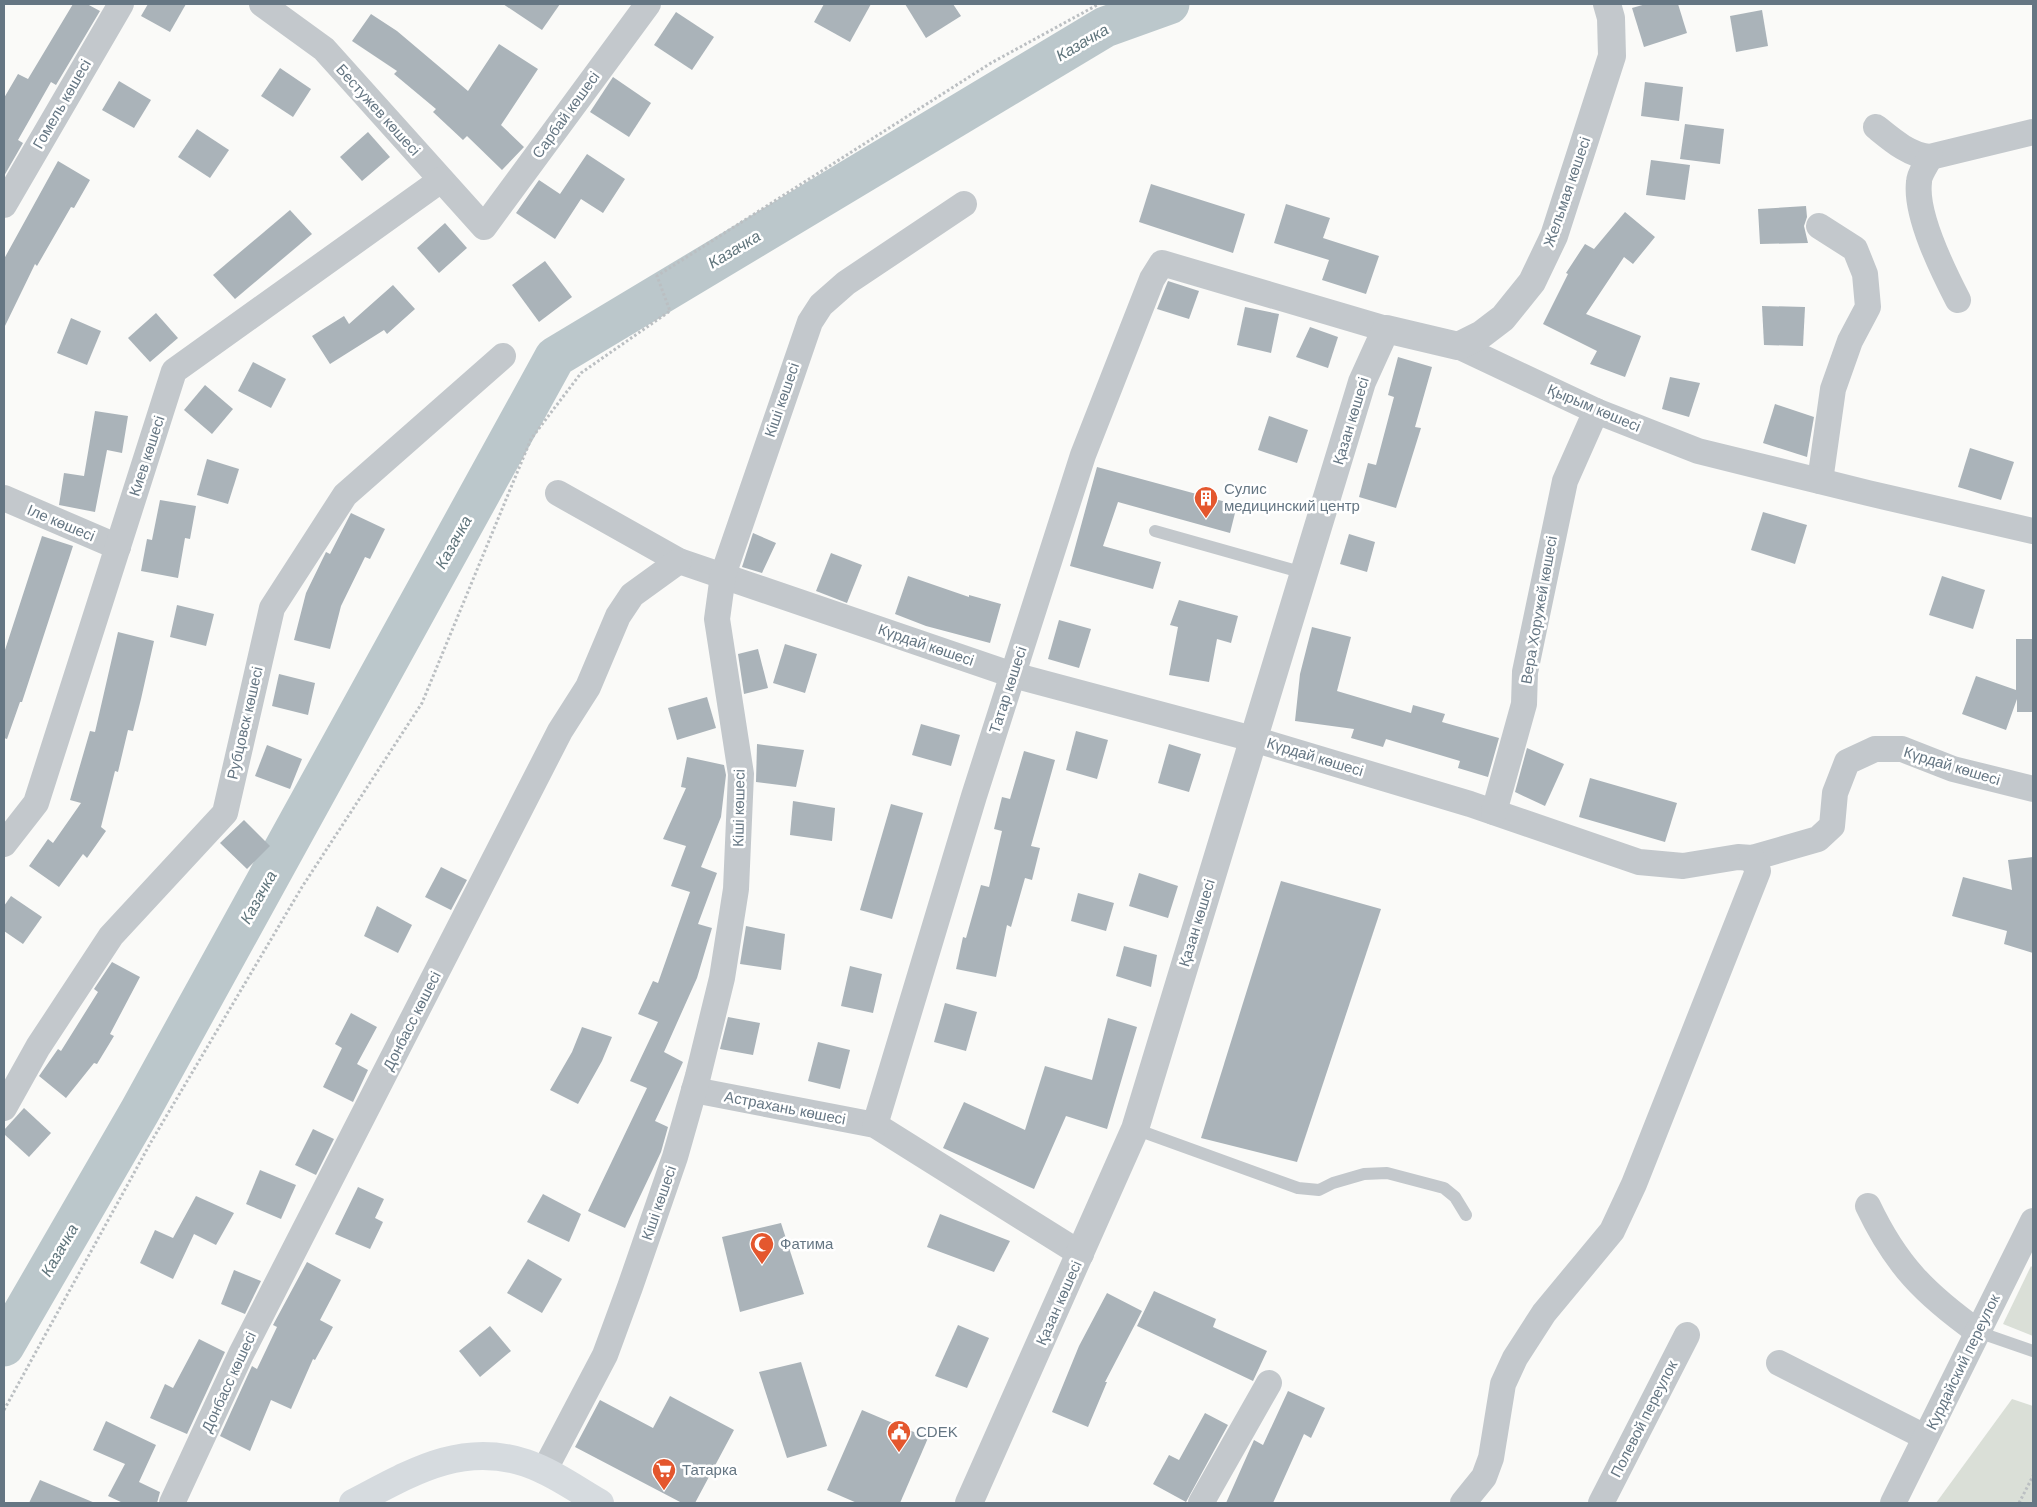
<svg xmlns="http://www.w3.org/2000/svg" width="2037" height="1507" font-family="Helvetica,sans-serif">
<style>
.green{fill:#dadfd7}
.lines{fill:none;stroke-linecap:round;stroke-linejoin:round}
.river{stroke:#bbc7cb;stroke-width:41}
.building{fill:#aab3b9}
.path{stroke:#bbbfc2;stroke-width:3;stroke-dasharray:2.5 2.5;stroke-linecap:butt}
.service{stroke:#c3c8cc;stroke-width:12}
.minor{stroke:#c3c8cc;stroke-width:26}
.tertiary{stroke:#c3c8cc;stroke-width:28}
.secondary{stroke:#d6dbdf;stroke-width:28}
.labels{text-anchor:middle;stroke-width:5;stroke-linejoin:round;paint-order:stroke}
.street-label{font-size:15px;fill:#657683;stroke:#fff}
.poi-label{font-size:15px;fill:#657683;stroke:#fff;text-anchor:start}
.water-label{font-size:16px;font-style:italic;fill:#60757c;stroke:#fff}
</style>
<rect width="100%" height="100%" fill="#fafaf8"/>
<g class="green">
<path d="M2031,1266l2,2v68l-30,-12z"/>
<path d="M2012,1399l21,7v97h-97z"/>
</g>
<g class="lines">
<path class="river" d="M4,1346l136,-235 415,-754 550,-330 64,-23"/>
</g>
<g class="building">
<path d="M73,4h14l13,7 -44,74 -5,-3 -33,58 5,3 -19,33v-78l14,-24 10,5z"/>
<path d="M148,4h38l-16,28 -29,-16z"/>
<path d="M503,4h57l-18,26z"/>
<path d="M824,4h47l-21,38 -36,-20z"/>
<path d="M905,4h48l8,12 -35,22z"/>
<path d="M1646,4h32l9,29 -43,14 -12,-39z"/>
<path d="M1762,10l6,36 -32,6 -6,-36z"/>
<path d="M676,12l38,25 -22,33 -38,-25z"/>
<path d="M371,14l26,17 71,60 31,-47 39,25 -37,56 23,22 -22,23 -35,-34 -4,4 -30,-28 3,-3 -42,-35 3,-3 -45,-30z"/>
<path d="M280,68l31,21 -18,28 -32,-21z"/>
<path d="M613,77l38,26 -22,34 -39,-25z"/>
<path d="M119,81l32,19 -17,28 -32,-18z"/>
<path d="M1645,82l38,5 -4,34 -38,-5z"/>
<path d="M1685,124l39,5 -4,35 -40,-5z"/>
<path d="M197,129l32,21 -19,28 -32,-21z"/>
<path d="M368,132l22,25 -28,24 -22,-24z"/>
<path d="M587,154l38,25 -22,34 -22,-14 -26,40 -39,-26 23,-33 21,14z"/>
<path d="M1651,160l39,5 -5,35 -39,-5z"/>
<path d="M58,161l32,19 -16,28 -3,-1 -34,59 -2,-2 -31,64v-69z"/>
<path d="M1151,184l94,30 -12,39 -94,-31z"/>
<path d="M1286,204l44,14 -7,20 56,18 -13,38 -44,-14 7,-20 -55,-17z"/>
<path d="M1806,206l1,11 -3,9 4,17 -48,1 -2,-35z"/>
<path d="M290,210l22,24 -77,65 -22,-24z"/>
<path d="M1625,212l30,25 -22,27 -9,-7 -38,57 55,22 -16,41 -35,-13 7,-13 -54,-27 25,-50 -2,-1 19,-29 9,5z"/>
<path d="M445,223l22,25 -28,25 -22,-25z"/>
<path d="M545,261l27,36 -33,25 -27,-37z"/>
<path d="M1168,281l31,10 -10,28 -32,-10z"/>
<path d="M393,285l22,24 -28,25 -3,-4 -54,34 -18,-28 32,-20 5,8z"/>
<path d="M1762,306l43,1 -2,39 -39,-1z"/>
<path d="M1245,307l34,7 -8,39 -34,-8z"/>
<path d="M156,313l22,25 -28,24 -22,-24z"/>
<path d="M71,318l30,13 -14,34 -30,-12z"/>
<path d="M1310,327l28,10 -10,31 -32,-11z"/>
<path d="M1398,357l34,10 -17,60 6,1 -25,80 -37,-11 9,-34 8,2 18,-68 -6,-2z"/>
<path d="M253,362l33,17 -15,29 -33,-17z"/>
<path d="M1670,377l30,6 -11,34 -27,-8z"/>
<path d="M205,385l28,24 -21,25 -28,-24z"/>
<path d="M1775,404l39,13 -7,40 -44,-14z"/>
<path d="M95,411l33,5 -6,37 -15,-3 -12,62 -36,-7 5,-32 20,3z"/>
<path d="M1269,416l39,14 -11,33 -39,-13z"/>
<path d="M1970,448l44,14 -13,38 -43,-13z"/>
<path d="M207,459l32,10 -11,35 -31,-9z"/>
<path d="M1097,467l140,38 -7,28 -112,-31 -15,44 58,16 -8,27 -83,-23z"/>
<path d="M160,500l36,6 -6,33 -5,-1 -7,40 -37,-7 6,-32 5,1z"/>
<path d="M1763,512l44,13 -12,39 -44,-14z"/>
<path d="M351,513l34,16 -15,30 -5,-2 -24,49 -11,43 -36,-9 12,-47 20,-41 4,2z"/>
<path d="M753,533l23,10 -14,30 -20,-6z"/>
<path d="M1349,534l26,8 -8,30 -27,-8z"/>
<path d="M42,536l31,10 -51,156h-2l-13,37 -3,-1v-85z"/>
<path d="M831,553l31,12 -15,38 -31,-12z"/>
<path d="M908,576l61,21v-2l32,9 -11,39 -64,-17 -31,-12z"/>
<path d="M1942,576l43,14 -12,39 -44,-14z"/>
<path d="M1179,600l59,16 -7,27 -14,-4 -8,43 -40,-7 9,-48 -8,-2z"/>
<path d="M177,605l37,9 -8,32 -36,-9z"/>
<path d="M1059,620l32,9 -12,39 -31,-9z"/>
<path d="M1312,627l39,10 -14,54 74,22 2,-8 32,9 -3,8 57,16 -11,39 -30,-9 2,-7 -74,-22 -3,8 -32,-9 3,-9 -59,-8 5,-47z"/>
<path d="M118,632l36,9 -13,58 -8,32 -5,-1 -10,42 -3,-1 -14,56 5,4 -19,27 -4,-4 -24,33 -30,-21 19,-27 5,4 28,-40 -11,-3 20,-69 5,1z"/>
<path d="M2016,639h17v73h-16v-13l-11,31 -44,-16 14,-38 40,14z"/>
<path d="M785,644l32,10 -12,39 -32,-10z"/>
<path d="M758,649l10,39 -24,6 -6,-40z"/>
<path d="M279,674l36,9 -7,32 -36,-9z"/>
<path d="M707,697l9,31 -39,12 -9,-32z"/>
<path d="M921,724l39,11 -9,31 -39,-11z"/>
<path d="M1076,731l32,9 -11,39 -31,-9z"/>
<path d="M757,744l47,6 -8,37 -40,-5z"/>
<path d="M1169,744l32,10 -12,38 -31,-9z"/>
<path d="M267,745l35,14 -12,30 -35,-13z"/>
<path d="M1527,748l37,16 -19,42 -30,-14z"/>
<path d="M1024,751l31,9 -24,86 9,2 -8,32 -7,-2 -14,49 -4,-2 -11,52 -40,-8 7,-32 3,1 15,-53 8,2 13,-56 -8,-2 8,-32 8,2z"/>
<path d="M687,757l37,8 2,10 -5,42 -20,50 16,6 -19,51 14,4 -15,50 -33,74 19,10 -28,59 13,6 -7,25 -36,76 -37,-17 59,-123 -17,-7 28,-59 -20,-8 15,-33 5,2 32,-91 -19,-6 15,-40 -23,-7 23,-51 -5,-1z"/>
<path d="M1590,778l87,25 -12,39 -86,-25z"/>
<path d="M793,801l42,7 -3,33 -42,-6z"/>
<path d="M891,804l32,9 -31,106 -32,-9z"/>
<path d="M244,820l26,26 -23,23 -27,-26z"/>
<path d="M2033,857v96l-29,-9 3,-13 -55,-15 11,-39 49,13 -4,-30z"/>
<path d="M441,867l26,13 -16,30 -26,-13z"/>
<path d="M1139,873l39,13 -10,32 -39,-12z"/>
<path d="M1281,881l100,28 -84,253 -96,-24z"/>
<path d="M1078,893l36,10 -8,28 -35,-10z"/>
<path d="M11,896l31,21 -19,27 -19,-13v-25z"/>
<path d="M377,906l35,19 -14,28 -34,-17z"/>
<path d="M746,926l39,8 -4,36 -41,-6z"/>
<path d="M1124,946l33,9 -6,32 -35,-11z"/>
<path d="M112,962l28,15 -30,57 4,2 -17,28 -3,-1 -28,35 -27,-22 19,-27 3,2 37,-59 -4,-3z"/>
<path d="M850,966l32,8 -9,39 -32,-7z"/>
<path d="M945,1003l32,9 -11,39 -32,-9z"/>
<path d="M351,1013l26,14 -20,37 11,6 -15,32 -30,-15 19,-39 -7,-4z"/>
<path d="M728,1017l32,6 -7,32 -33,-6z"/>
<path d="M1108,1018l29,9 -30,102 -41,-13 -32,73 -91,-41 21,-46 61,28 20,-64 47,14z"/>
<path d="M582,1027l30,10 -10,24 -24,43 -28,-14 22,-38z"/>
<path d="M818,1042l32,8 -10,39 -32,-8z"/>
<path d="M24,1108l27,25 -22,24 -25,-23v-4z"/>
<path d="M313,1129l21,10 -18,36 -21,-10z"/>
<path d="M260,1170l36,15 -15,34 -35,-15z"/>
<path d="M358,1187l26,12 -9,19 8,4 -13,27 -35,-15z"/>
<path d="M543,1194l38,20 -12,28 -42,-20z"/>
<path d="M196,1196l38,17 -18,32 -22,-11 -21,45 -33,-16 15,-33 18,8z"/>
<path d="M940,1214l70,27 -16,31 -67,-25z"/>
<path d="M781,1223l23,71 -64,18 -18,-75z"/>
<path d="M528,1259l34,20 -20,34 -35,-20z"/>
<path d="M307,1262l34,18 -21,40 13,7 -18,33 -2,-1 -22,50 -20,-9 -21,51 -30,-15 32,-70 5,3 20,-42 -4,-2z"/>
<path d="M234,1270l27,11 -16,33 -24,-10z"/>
<path d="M1154,1291l62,28 -3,8 54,24 -14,30 -116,-55z"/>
<path d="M1107,1293l35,18 -37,71h2l-19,45 -36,-15 27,-66z"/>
<path d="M958,1325l31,13 -22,50 -32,-12z"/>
<path d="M490,1326l21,25 -31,26 -21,-26z"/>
<path d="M199,1339l26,13 -38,82 -37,-16 15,-34 8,4z"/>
<path d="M801,1362l26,84 -40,12 -28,-86z"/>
<path d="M1288,1391l37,17 -14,30 -7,-4 -31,69h-47l28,-63 9,5z"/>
<path d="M670,1396l64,34 -39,73h-13l-107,-56 25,-47 53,28z"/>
<path d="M862,1410l66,28 -28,65h-43l-30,-13z"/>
<path d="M1205,1413l23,12 -42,77 -33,-18 16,-29 10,5z"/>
<path d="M106,1421l50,24 -17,37 21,10 -3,11h-34l-15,-7 17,-32 -32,-14z"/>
<path d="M40,1480l55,23h-66z"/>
</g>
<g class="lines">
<g class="path">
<path d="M4,1410l147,-268 151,-255 120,-184 109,-264 50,-66 89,-62 -13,-35 334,-213 108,-59"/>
<path d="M2019,1503l14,-27"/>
</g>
<g class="service">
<path d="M1155,531l149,42"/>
<path d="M1135,1129l163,59 21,2 14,-7 31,-9 23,-1 57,15 11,9 11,18"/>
<path d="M1978,1332l55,19"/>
</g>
<g class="minor">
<path d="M262,4l62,45 160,178 164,-223"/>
<path d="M1876,127c16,13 33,28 54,30l103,-25"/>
<path d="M1930,157c-3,7 -11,17 -11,25 -4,33 24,89 39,118"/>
<path d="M4,205l117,-201"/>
<path d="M1819,226l36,23 10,25 3,33 -18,34 -17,48 -13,92"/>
<path d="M1458,346l138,65 102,40 170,42 165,38"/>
<path d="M558,493l121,68 334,114 240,64 217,65 169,58 44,4 55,-9 14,1 66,-19 14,-13 3,-33 12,-31 28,-13h27l51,20 80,20"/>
<path d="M4,498l114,49"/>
<path d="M1494,812l30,-108 1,-32 40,-191 31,-70"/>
<path d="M4,844l32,-41 138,-432 267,-191"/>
<path d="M694,1090l181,35 206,129"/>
<path d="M4,1108l34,-61 73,-111 114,-123 47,-205 73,-113 158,-139"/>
<path d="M875,1125l99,-329 109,-341 69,-176 10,-16 224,66"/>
<path d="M1868,1206c28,59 57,88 110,126"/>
<path d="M1779,1363l146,74"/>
<path d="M544,1471l61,-116 25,-68 45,-130 23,-81 24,-98 14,-89 5,-115 -24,-155 6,-44 87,-253 11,-17 25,-22 118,-79"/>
<path d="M172,1503l69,-149 319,-623 28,-44 30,-71 14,-21 47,-34"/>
<path d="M1201,1503l68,-120"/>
<path d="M1463,1503l21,-26 7,-19 12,-74 12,-26 29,-45 68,-82 22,-47 124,-313 -6,-13"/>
<path d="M1601,1503l86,-168"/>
<path d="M1893,1503l140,-282"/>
</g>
<path class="tertiary" d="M969,1503l166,-374 227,-747 24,-53 72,17 24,-12 21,-16 29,-36 22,-46 58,-180 -1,-38 -4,-14"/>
<path class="secondary" d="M353,1503c56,-29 107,-62 173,-40 26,9 50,26 74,40"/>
</g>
<defs>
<g id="building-pin" transform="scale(1.25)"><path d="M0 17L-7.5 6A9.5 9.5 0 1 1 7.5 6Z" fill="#e4572e" stroke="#fff"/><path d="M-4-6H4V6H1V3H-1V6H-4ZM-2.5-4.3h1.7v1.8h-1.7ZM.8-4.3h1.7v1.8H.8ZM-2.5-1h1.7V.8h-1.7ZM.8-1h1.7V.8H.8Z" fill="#fff"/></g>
<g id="mosque-pin" transform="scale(1.25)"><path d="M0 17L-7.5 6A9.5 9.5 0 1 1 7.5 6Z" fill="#e4572e" stroke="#fff"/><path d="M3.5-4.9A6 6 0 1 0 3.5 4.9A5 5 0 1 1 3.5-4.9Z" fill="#fff"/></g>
<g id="civic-pin" transform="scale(1.25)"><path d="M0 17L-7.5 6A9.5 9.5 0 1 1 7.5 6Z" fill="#e4572e" stroke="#fff"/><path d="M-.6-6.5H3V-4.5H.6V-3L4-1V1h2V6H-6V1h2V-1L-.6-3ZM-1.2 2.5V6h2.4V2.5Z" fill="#fff"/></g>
<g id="supermarket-pin" transform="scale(1.25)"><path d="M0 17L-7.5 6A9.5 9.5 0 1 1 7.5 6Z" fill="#e4572e" stroke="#fff"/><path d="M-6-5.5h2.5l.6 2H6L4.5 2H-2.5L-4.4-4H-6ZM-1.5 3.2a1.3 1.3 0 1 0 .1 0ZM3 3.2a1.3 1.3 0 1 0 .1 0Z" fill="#fff"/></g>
</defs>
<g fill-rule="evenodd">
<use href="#building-pin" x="1206" y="498"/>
<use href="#mosque-pin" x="762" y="1244"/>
<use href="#civic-pin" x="899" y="1432"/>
<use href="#supermarket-pin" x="664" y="1470"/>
</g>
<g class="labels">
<g class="street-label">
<text transform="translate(62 104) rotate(-60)" y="5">Гомель көшесі</text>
<text transform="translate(378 110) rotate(48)" y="5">Бестужев көшесі</text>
<text transform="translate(566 115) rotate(-54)" y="5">Сарбай көшесі</text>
<text transform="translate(1567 192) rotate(-71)" y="5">Жельмая көшесі</text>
<text transform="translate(782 400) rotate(-71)" y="5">Кіші көшесі</text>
<text transform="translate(1594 408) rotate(23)" y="5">Қырым көшесі</text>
<text transform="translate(1351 421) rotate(-73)" y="5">Қазан көшесі</text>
<text transform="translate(147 456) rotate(-72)" y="5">Киев көшесі</text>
<text transform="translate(61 523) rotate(23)" y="5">Іле көшесі</text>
<text transform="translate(1539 610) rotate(-80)" y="5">Вера Хоружей көшесі</text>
<text transform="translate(926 645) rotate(19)" y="5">Күрдай көшесі</text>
<text transform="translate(1008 690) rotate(-72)" y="5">Татар көшесі</text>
<text transform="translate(245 723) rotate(-77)" y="5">Рубцовск көшесі</text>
<text transform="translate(1315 757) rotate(17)" y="5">Күрдай көшесі</text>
<text transform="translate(1952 766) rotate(17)" y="5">Күрдай көшесі</text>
<text transform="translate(739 808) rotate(-89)" y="5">Кіші көшесі</text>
<text transform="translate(1197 923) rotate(-73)" y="5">Қазан көшесі</text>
<text transform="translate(412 1021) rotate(-63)" y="5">Донбасс көшесі</text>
<text transform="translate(785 1108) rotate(11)" y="5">Астрахань көшесі</text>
<text transform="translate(659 1203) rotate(-71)" y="5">Кіші көшесі</text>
<text transform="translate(1059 1303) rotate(-66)" y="5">Қазан көшесі</text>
<text transform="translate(1963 1362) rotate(-64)" y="5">Курдайский переулок</text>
<text transform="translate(229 1382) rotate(-65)" y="5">Донбасс көшесі</text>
<text transform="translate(1644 1419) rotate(-63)" y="5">Полевой переулок</text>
</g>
<g class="poi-label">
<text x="1224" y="494">Сулис<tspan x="1224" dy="17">медицинский центр</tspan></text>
<text x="780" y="1249">Фатима</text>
<text x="916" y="1437">CDEK</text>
<text x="682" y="1475">Татарка</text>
</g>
<g class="water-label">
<text transform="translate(1082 42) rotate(-30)" y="6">Казачка</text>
<text transform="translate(734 249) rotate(-31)" y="6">Казачка</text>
<text transform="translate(453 542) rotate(-61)" y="6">Казачка</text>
<text transform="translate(258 897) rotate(-61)" y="6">Казачка</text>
<text transform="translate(59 1250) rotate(-60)" y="6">Казачка</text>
</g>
</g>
<rect width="2037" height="1507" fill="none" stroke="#657683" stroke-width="10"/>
</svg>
